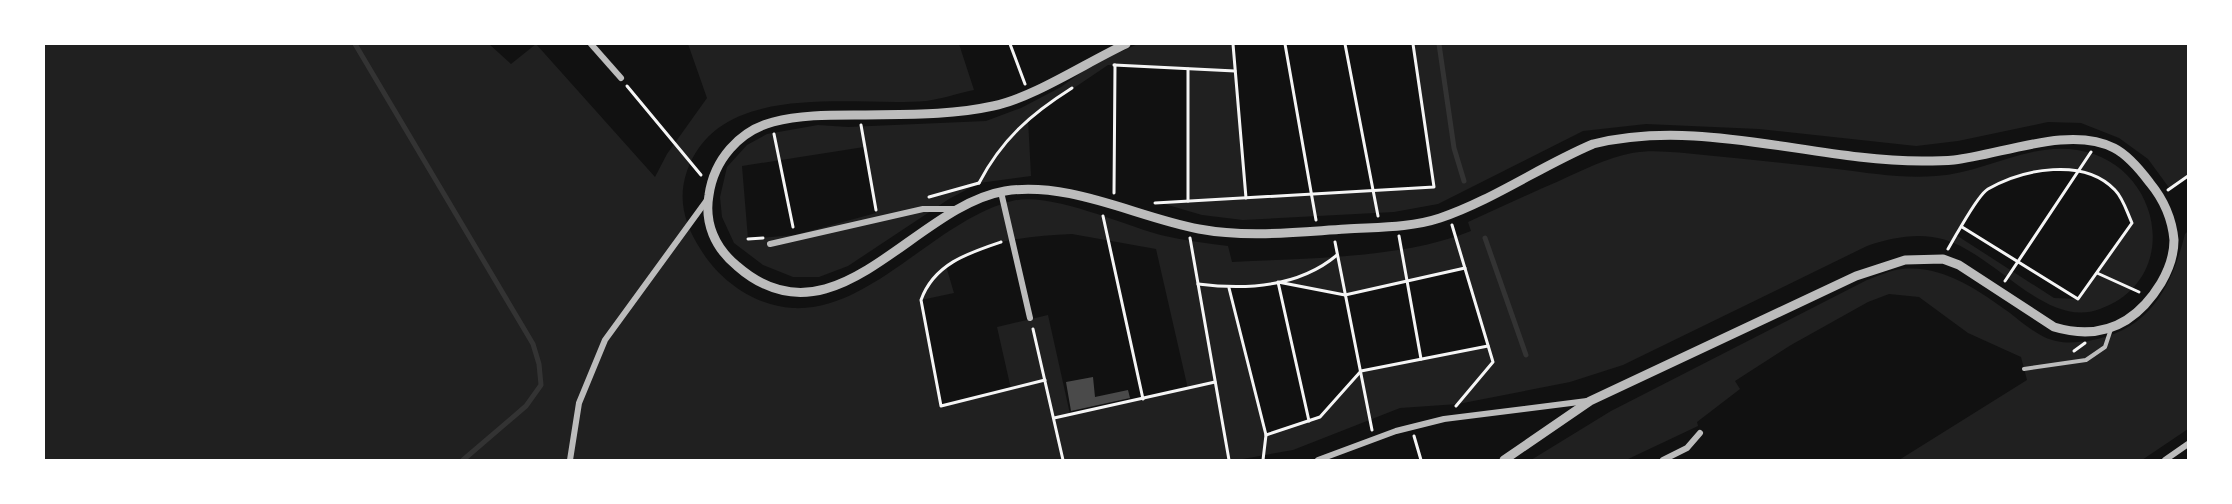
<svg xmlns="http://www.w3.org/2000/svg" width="2232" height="504" font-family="'Varela Round',sans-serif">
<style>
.green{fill:#202020;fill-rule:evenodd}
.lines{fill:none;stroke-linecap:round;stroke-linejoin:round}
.stream{stroke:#333;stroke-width:5}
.building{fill:#4a4a4a}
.path{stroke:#f5f5f5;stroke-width:3}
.service{stroke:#bcbcbc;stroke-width:4}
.minor{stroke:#bcbcbc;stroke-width:6}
.tertiary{stroke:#bcbcbc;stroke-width:9}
</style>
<rect width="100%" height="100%" fill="#111"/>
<g class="green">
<path d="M44,44h445l22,20 25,-20 119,133 12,-23 40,-56 -19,-54h271l15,46c-16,3 -32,9 -48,11 -75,6 -206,-22 -239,70 -10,29 -2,54 14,79 19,31 54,56 92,58 78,4 143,-88 219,-107 39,-10 112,25 153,35 21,5 42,7 63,10l4,16c76,-4 169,-3 239,-31l-3,-9c30,-14 61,-28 91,-41 24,-11 47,-23 73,-28 22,-4 49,0 72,2 44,4 89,9 133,14 32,4 67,10 99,7 48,-3 94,-34 141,-26 83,12 108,128 23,159 -58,22 -111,-66 -168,-72 -22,-3 -44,2 -65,9l-244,119 -53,17 -112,22 -58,4 -107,42 -56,10h-1193zM2079,170c33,11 38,23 53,53l-54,76 -24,-1 -98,-63 30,-45 51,-19zM1072,234l84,15 32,140 -118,25 -22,-99 -51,12 14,62 -70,16 -20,-105 33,-7 -8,-27c36,-26 82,-30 126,-32zM1464,268l24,77 -127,26 -41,46 -54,18 -36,-147 48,-6 67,13z"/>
<path d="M1138,44h95l13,154 187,-11 -20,-143h775v132l-18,13 -22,-30 -29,-21 -38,-15 -33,-1 -90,19 -42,5 -157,-17 -113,-5 -63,7 -145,73 -44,8 -151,8 -41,-5 -41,-12 27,-2v-132l-80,-4 -80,54 3,57 -52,7 -30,16 -101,67 -29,11h-26l-30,-12 -29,-22 -12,-26 -2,-20 7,-30 20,-22 20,-11 51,-9 30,2 138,-6 35,-13 40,-21 32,-23zM864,147l12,66 -81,22 -47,4 -6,-73z"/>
<path d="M2188,231v198l-46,31h-243l128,-80 -6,-23 -53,-24 -49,-36 -30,-3 -21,8 -77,43 -56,36 5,8 -43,33 1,4 -72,34h-95l80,-49 256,-131c11,-4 24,-10 35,-11 41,-4 76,21 108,44 10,8 22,18 34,24 16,7 27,6 44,4 61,-10 83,-52 97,-107z"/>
</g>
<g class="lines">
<g class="stream">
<path d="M355,44l178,300 6,20 2,21 -15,21 -63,54"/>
<path d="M1439,44l15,104 10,33"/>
<path d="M1485,238l41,117"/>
</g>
</g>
<path class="building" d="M1093,377l2,20 33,-7 2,8 -59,13 -5,-29z"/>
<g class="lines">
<g class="path">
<path d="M1010,44l15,40"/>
<path d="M1233,44l13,154"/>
<path d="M1285,44l31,176"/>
<path d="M1345,44l33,172"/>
<path d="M1114,65l121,6"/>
<path d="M627,86l74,89"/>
<path d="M861,125l15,85"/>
<path d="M774,134l19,93"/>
<path d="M979,183c23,-44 52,-69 93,-95"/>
<path d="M2168,190l20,-14"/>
<path d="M1114,193l1,-128"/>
<path d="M929,197l50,-14"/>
<path d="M1188,201v-132"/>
<path d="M1155,203l279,-16 -21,-143"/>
<path d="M1103,216l40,183"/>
<path d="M1452,225l41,137 -37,44"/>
<path d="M1399,236l22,123"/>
<path d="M1190,238l39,222"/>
<path d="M748,239l15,-1"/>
<path d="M1001,242c-33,11 -67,22 -80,58l20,106 104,-26"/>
<path d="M1335,242l37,188"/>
<path d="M1948,249l8,-14c7,-11 22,-40 32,-46 35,-20 96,-32 127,1 8,8 12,22 17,33l-54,76 -116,-72"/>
<path d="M2097,273l42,19"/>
<path d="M2005,281l86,-129"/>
<path d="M1198,284c47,6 101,3 139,-29"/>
<path d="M1229,288l37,147 -3,25"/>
<path d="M1033,329l30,131"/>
<path d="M2074,351l11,-8"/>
<path d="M1054,418l161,-36"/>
<path d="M1309,421l-31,-139 67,13 120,-27"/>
<path d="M1266,435l54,-18 41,-46 127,-25"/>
<path d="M1414,436l7,24"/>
</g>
<path class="service" d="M2024,369l62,-9 19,-13 6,-18"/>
<g class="minor">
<path d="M591,44l30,34"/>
<path d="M1001,192l29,126"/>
<path d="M770,244l153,-35h32"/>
<path d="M570,460l9,-57 26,-63 102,-140"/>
<path d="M1318,460l78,-29 48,-12 143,-18"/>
<path d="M1663,460l24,-12 13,-15"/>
<path d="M2165,460l23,-16"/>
</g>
<path class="tertiary" d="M1126,44c-39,18 -93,54 -133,62 -45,10 -93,8 -139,9 -26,0 -55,0 -81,7 -34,9 -59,38 -64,73 -5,28 6,53 28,71 97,85 177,-60 268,-75 65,-10 131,26 194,38 48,9 98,3 147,0 31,-2 64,-1 94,-11 53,-18 101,-52 153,-74 108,-27 220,17 329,17 11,0 22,0 32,-1 47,-5 116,-35 160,-12 14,7 27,23 36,35 14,17 22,35 24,57 0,15 -6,31 -13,43 -25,41 -60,58 -107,44l-95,-62 -16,-6 -38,1 -49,16 -266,125 -86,59"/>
</g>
<rect width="2232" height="504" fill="none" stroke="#ffffff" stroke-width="90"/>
</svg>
